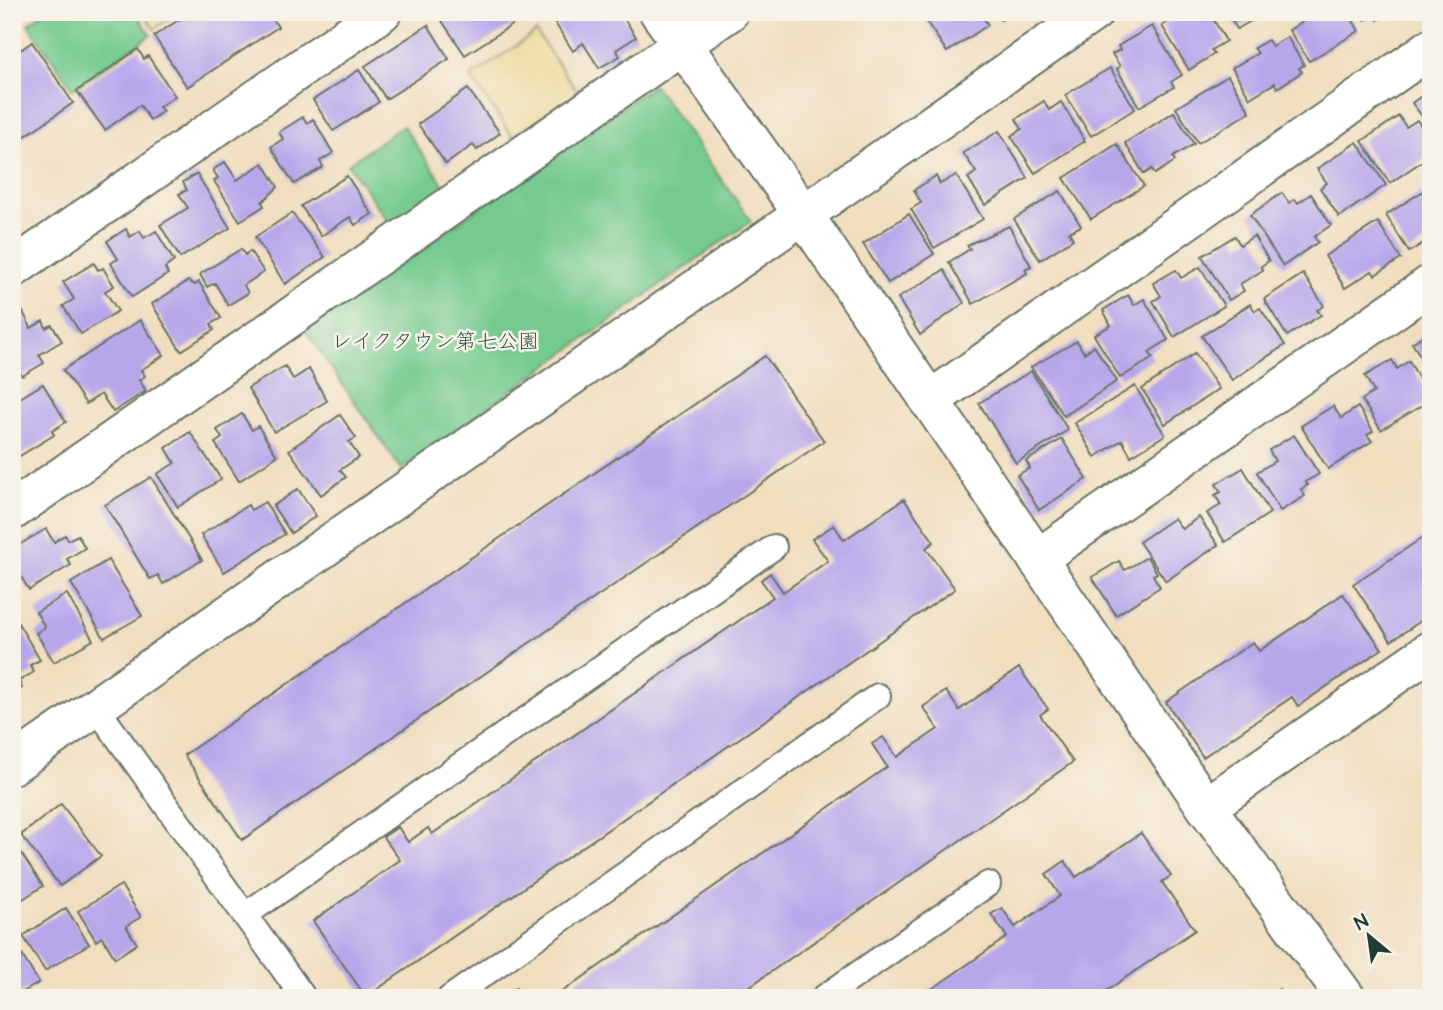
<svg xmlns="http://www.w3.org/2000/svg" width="1443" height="1010" font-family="'Architects Daughter','Klee One',sans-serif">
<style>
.green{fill:#75cb8f;stroke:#4a8462;stroke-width:2}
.sand{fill:#eeda9e;stroke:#868c69;stroke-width:2}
.building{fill:#b8a6eb}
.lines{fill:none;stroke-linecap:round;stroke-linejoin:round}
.lane-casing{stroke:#687565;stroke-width:28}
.street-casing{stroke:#687565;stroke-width:42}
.lane{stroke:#fff;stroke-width:24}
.street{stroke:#fff;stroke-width:38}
.labels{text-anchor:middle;stroke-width:5;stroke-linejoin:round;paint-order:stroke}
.park-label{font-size:21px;fill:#305946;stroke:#f7f3e8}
</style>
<rect width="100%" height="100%" fill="#f7f3e8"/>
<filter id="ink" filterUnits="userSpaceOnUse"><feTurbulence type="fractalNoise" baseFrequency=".0143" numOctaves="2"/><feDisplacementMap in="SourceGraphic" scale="14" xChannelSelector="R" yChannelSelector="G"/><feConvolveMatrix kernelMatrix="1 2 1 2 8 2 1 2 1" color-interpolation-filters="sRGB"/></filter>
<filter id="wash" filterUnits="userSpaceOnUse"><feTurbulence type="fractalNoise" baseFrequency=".00686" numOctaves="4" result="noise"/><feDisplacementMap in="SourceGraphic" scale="28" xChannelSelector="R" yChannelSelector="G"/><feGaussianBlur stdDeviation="1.57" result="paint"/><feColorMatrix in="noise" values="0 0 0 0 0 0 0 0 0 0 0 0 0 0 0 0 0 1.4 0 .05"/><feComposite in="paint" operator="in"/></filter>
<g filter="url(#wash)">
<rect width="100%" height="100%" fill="#f1debf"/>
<g class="green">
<path d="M44,12h91l16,23 -78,54 -45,-65z"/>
<path d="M654,85l97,136 -350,248 -96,-139z"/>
<path d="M403,126l43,62 -55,38 -43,-62z"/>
</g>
<g class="sand">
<path d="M143,12h36l-25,17z"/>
<path d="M536,32l42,61 -65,44 -42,-60z"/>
</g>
<g id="blocks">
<g class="building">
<path d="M191,12h77l10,15 -91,60 -33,-51z"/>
<path d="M436,12h77l5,9 -53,34z"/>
<path d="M572,12h48l16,25 -20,13 4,6 -21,12 -16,-25 -10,8 -18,-28z"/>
<path d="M920,12h60l8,13 -41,27z"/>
<path d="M996,12h17l-12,8z"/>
<path d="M1184,12h25l17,29 -15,9 3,4 -25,16 -27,-44z"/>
<path d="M1227,12h40l-30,17z"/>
<path d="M1318,12h30l11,19 -50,30 -20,-31z"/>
<path d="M1360,12h30l-12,8 -3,-6 -10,6z"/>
<path d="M428,25l21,34 -63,40 -21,-33z"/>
<path d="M1152,26l30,49 -11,7 3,5 -35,20 -22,-38 3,-3 -8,-12 8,-4 -2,-4z"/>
<path d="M1287,37l17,28 -5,3 3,4 -25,16 -2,-5 -25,15 -18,-30 26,-15 -4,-5 14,-8 4,6z"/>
<path d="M32,42l41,61 -61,42v-89z"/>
<path d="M138,49l6,10 4,-3 27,40 -16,11 4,4 -13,9 -10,-15 -35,25 -28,-39z"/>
<path d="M1110,68l25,41 -44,27 -26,-41z"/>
<path d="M359,70l20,32 -46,29 -20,-31z"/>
<path d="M1228,76l22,36 -52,31 -22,-35z"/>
<path d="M468,89l32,44 -23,17 -4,-5 -27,19 -28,-40z"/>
<path d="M1431,89v39l-19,-25z"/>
<path d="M1044,101l5,9 12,-8 24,39 -50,32 -24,-37 11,-7 -6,-10z"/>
<path d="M1174,112l20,32 -21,13 2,4 -20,13 -3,-5 -8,5 -19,-31z"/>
<path d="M1399,116l7,11 11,-7 14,20v15l-41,28 -28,-42z"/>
<path d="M303,117l4,6 6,-4 20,34 -13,8 3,6 -29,17 -23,-37 12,-8 -4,-7z"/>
<path d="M999,131l29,47 -43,27 -17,-27 8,-6 -13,-19z"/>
<path d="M1357,142l29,43 -47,32 -19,-29 7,-5 -10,-14z"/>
<path d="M1117,144l27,42 -53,33 -27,-41z"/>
<path d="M225,162l12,18 26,-17 15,24 -16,15 2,4 -24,15 -26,-40 4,-3 -5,-8z"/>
<path d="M197,174l33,54 -50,30 -20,-33 28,-17 -9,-14 8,-4 -4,-8z"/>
<path d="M956,175l27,44 -49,29 -23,-39 10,-6 -7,-13 22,-14 4,8z"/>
<path d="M347,176l25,38 -17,11 -5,-8 -29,19 -20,-30z"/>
<path d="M1431,186v52l-22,14 -23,-37z"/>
<path d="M1060,191l21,35 -12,6 4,7 -33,21 -26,-41z"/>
<path d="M1282,193l7,10 6,-4 3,4 13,-9 20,31 -17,12 4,5 -35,24 -33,-51z"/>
<path d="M292,213l33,44 -40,27 -30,-47z"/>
<path d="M909,214l25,40 -46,29 -25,-39z"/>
<path d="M1378,222l23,37 -26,16 -3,-4 -27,17 -20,-32z"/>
<path d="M1009,226l22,40 -6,3 2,4 -54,31 -24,-42 21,-13 -3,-4z"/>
<path d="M126,229l4,8 10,-6 4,7 12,-7 18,30 -9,7 3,6 -36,23 -21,-34 7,-4 -11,-18z"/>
<path d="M1235,236l5,9 14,-9 15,25 -8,5 2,4 -23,14 4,7 -15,9 -27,-44z"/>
<path d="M241,249l4,6 5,-4 14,21 -20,13 4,8 -20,12 -13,-22 -8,4 -7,-13z"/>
<path d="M94,263l4,7 5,-2 11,18 -9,5 13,20 -37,23 -18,-28 11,-7 -11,-17z"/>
<path d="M1200,267l24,39 -50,31 -21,-36 8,-5 -8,-13 23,-13 5,8z"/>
<path d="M944,270l20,33 -44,32 -22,-37z"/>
<path d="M1303,274l21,32 -7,4 4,5 -34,21 -23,-37z"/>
<path d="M188,281l7,4 4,-3 22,36 -10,6 3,6 -33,21 -29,-47z"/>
<path d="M1128,295l6,10 10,-6 24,41 -19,12 4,6 -33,20 -26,-43 17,-10 -8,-15z"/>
<path d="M1250,304l5,7 5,-3 25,37 -53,35 -30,-44z"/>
<path d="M23,312l8,16 12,-7 3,7 6,-3 10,16 -23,14 5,8 -22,13 -10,-17v-41z"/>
<path d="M140,320l24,35 -23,15 4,6 -6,4 7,11 -33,21 -12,-18 -15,10 -23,-34z"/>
<path d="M1431,330v42l-19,-29z"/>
<path d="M1077,341l7,12 10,-7 23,35 -53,35 -33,-49z"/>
<path d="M1195,353l24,36 -54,35 -23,-35z"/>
<path d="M765,356l59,85 -582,399 -58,-85z"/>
<path d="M1392,360l5,9 12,-8 22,39 -50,30 -19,-30 12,-8 -9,-16z"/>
<path d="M285,366l8,13 16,-10 18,32 -53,31 -26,-44z"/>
<path d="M1031,371l37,59 -52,33 -37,-60z"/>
<path d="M43,384l23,38 -14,9 2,4 -36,22 -6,-10v-44z"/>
<path d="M1135,386l30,49 -34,21 -9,-16 -27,17 -20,-34z"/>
<path d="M1333,406l8,12 17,-11 15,24 -6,4 5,6 -44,28 -27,-43z"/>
<path d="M242,414l10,16 6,-4 19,30 -38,25 -24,-38 7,-5 -5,-8z"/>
<path d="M340,415l16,23 -7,4 10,15 -19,13 6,7 -25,18 -32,-45z"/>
<path d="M190,432l31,47 -43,28 -21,-33 18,-11 -9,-15z"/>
<path d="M1294,435l25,39 -14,8 3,3 -7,4 4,7 -25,15 -23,-39 18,-11 -6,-11z"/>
<path d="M1062,439l25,40 -48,31 -22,-35 13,-7 -4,-7z"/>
<path d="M1243,468l27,45 -45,29 -18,-29 14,-8 -6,-10 6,-3 -5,-8z"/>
<path d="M151,477l51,83 -39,24 -5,-9 -8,4 -45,-74z"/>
<path d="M298,489l18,27 -25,17 -18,-27z"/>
<path d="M904,499l30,43 -8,6 29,41 -589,408 -53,-76 87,-61 -17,-23 15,-10 10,15 20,-14 4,6 341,-237 -12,-17 9,-7 13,19 45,-31 -16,-22 22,-14 10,15z"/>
<path d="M265,502l20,32 -61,38 -23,-37 47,-30 3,5z"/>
<path d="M1199,517l19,28 -52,36 -27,-39 35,-24 8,11z"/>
<path d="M46,529l8,13 11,-7 3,5 10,-5 7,13 -18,11 4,6 -42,25 -17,-28v-13z"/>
<path d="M1431,532v82l-40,27 -38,-57z"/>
<path d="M1147,557l10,16 -4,2 7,12 -44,28 -24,-38 27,-16 6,9z"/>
<path d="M108,560l34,56 -38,22 -33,-55z"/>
<path d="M12,573l6,16 -6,3z"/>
<path d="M67,594l26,46 -39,22 -18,-29 9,-6 -9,-15z"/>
<path d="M1343,594l39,55 -84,57 -6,-9 -89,60 -37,-55 87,-60 6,9z"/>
<path d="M18,623l22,37 -10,5 4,7 -15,9 3,7 -10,5v-67z"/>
<path d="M1019,668l29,41 -8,6 33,47 -340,236h-180l334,-231 -15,-23 11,-7 14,20 41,-28 -15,-22 23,-16 13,19z"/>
<path d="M61,804l40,52 -41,30 -39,-51z"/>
<path d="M1141,833l30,43 -9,6 33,48 -99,68h-177l88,-61 -16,-23 11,-6 13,19 45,-31 -14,-22 19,-13 11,16z"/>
<path d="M12,840l31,46 -31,20z"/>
<path d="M121,885l20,32 -15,9 11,18 -22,14 -13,-21 -6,4 -18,-30z"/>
<path d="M66,908l23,36 -44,27 -22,-35z"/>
<path d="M17,947l22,36 -27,15v-49z"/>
<path d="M516,988l8,10h-22z"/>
<path d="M1279,989l7,9h-19z"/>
<path d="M191,990l5,8h-17z"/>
</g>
</g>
</g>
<g filter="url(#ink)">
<use href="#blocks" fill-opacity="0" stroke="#687565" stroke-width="2"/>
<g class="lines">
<g class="lane-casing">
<g id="lane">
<path d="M96,707l208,291"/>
<path d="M245,915l529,-368"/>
<path d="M450,998l428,-302"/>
<path d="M823,998l165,-114"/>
</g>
</g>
<g class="street-casing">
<g id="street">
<path d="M659,12l144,202 403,593 140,191"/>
<path d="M12,269l370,-257"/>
<path d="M929,401l502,-353"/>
<path d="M12,511l717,-499"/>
<path d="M1037,559l394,-275"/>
<path d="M12,765l1082,-753"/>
<path d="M1206,807l225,-157"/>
</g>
</g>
<use href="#lane" class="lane"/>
<use href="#street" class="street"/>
</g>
</g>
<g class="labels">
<g class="park-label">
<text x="435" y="348">レイクタウン第七公園</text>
</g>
</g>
<rect width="1443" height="1010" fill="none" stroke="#f7f3e8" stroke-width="42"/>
<g transform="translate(1369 936) rotate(331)" stroke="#f7f3e8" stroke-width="5" paint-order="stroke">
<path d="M0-5L12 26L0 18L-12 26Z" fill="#1f3d34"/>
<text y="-10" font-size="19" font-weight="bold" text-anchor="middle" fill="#1f3d34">N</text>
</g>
</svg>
